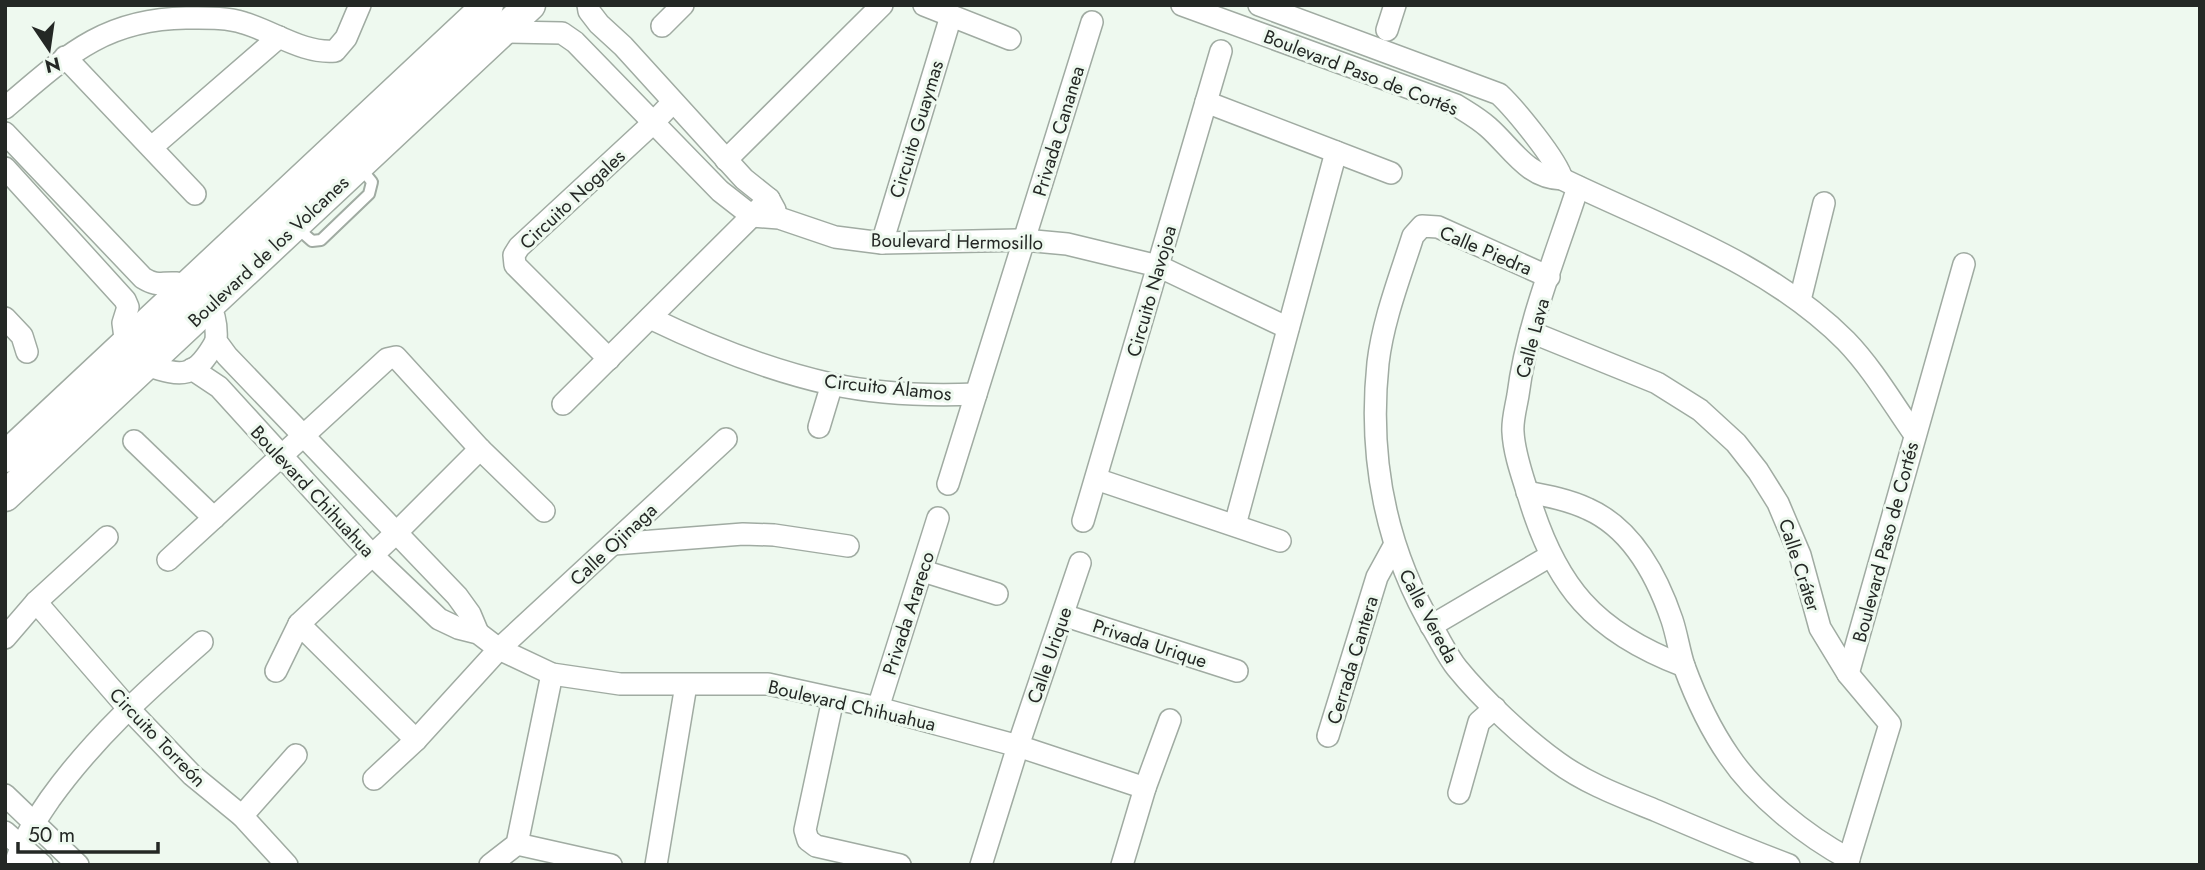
<svg xmlns="http://www.w3.org/2000/svg" width="2205" height="870" font-family="Jost,sans-serif">
<style>
.lines{fill:none;stroke-linecap:round;stroke-linejoin:round}
.lane-casing{stroke:#a0aba2;stroke-width:14}
.street-casing{stroke:#a0aba2;stroke-width:24}
.secondary-casing{stroke:#a0aba2;stroke-width:33}
.lane{stroke:#fff;stroke-width:10}
.street{stroke:#fff;stroke-width:21}
.secondary{stroke:#fff;stroke-width:30}
.labels{text-anchor:middle;stroke-width:6;stroke-linejoin:round;paint-order:stroke}
.street-label{font-size:19px;fill:#242825;stroke:#eef9ef}
</style>
<rect width="100%" height="100%" fill="#eef9ef"/>
<g class="lines">
<g class="lane-casing">
<path id="lane" d="M295,226l17,15 9,-1 48,-46 3,-12 -12,-15"/>
</g>
<g class="street-casing">
<g id="street">
<path d="M588,5l1,6 10,13 24,22 121,133 25,20 6,11"/>
<path d="M924,5l86,34"/>
<path d="M1182,5l274,100c11,7 22,13 32,22 24,21 39,51 74,52 99,48 205,83 284,162 27,28 47,63 69,94"/>
<path d="M1259,5l240,89c16,15 58,66 63,85"/>
<path d="M662,26l21,-21"/>
<path d="M1387,30l8,-25"/>
<path d="M501,32l61,1 13,9 145,149 32,25 27,2 56,19 47,6 142,-3 43,4 91,22 130,62"/>
<path d="M65,57l130,137"/>
<path d="M1206,102l185,71"/>
<path d="M5,108c60,-51 98,-89 181,-90 19,0 40,-1 58,5 30,9 60,31 91,28l11,-13 14,-33"/>
<path d="M5,133l138,145c15,9 17,4 33,5 31,3 42,31 40,58l11,15 230,240 13,18 8,19"/>
<path d="M152,147l127,-110"/>
<path d="M726,160l156,-155"/>
<path d="M5,168l120,132 3,7 -5,16 3,22"/>
<path d="M1578,187c-22,68 -51,137 -60,208 -2,12 -6,26 -5,37 1,21 9,43 15,62 27,92 66,138 156,172"/>
<path d="M882,243l69,-227"/>
<path d="M1549,277l-111,-50 -16,-1 -9,10c-13,41 -30,84 -35,127 -10,95 8,187 57,269 7,12 14,26 22,36 26,32 67,70 100,94 30,22 66,35 100,49 44,19 87,37 132,54"/>
<path d="M1800,300l24,-97"/>
<path d="M5,318l17,18 5,16"/>
<path d="M650,318c58,28 118,52 181,66 47,10 97,12 145,10"/>
<path d="M1531,332l126,51 43,27 36,33 22,28 20,32 22,52 20,73 28,46 42,50 -43,141"/>
<path d="M609,359l-94,-94 -1,-10 5,-8 133,-123 21,-22"/>
<path d="M146,365c37,12 49,14 70,-24"/>
<path d="M192,369l27,18 153,168 67,64 19,9 20,5 21,16 53,25 68,10h148l110,24 140,38 127,42"/>
<path d="M563,404l206,-205"/>
<path d="M819,427l13,-43"/>
<path d="M134,441l80,77"/>
<path d="M1096,479l184,62"/>
<path d="M948,484l144,-462"/>
<path d="M1527,492c21,4 42,8 61,17 45,20 69,67 84,111 5,15 7,31 12,46 11,30 27,64 45,90 27,40 77,80 120,103"/>
<path d="M1083,521l138,-470"/>
<path d="M1235,525l101,-373"/>
<path d="M614,544l129,-10 31,1 74,11"/>
<path d="M168,560l219,-201 9,-2 84,92 64,62"/>
<path d="M923,571l74,23"/>
<path d="M36,602l91,105 65,68 50,41 45,49"/>
<path d="M1063,615l174,56"/>
<path d="M299,624l97,-91 84,-84"/>
<path d="M1431,626l119,-70"/>
<path d="M5,638l31,-36 71,-65"/>
<path d="M276,671l23,-47 117,116"/>
<path d="M1848,674l116,-410"/>
<path d="M833,699l-28,131 3,10 8,6 84,19"/>
<path d="M878,708l60,-190"/>
<path d="M1328,736l49,-159 17,-31"/>
<path d="M374,779l42,-39 83,-91 227,-210"/>
<path d="M1459,793l20,-71 16,-14"/>
<path d="M5,795l73,70"/>
<path d="M242,816l54,-61"/>
<path d="M5,832l37,33"/>
<path d="M517,844l94,21"/>
<path d="M15,865c7,-25 20,-44 35,-66 43,-60 96,-108 152,-157"/>
<path d="M490,865l27,-21 35,-170"/>
<path d="M656,865l30,-180"/>
<path d="M981,865l37,-119 62,-183"/>
<path d="M1122,865l23,-77 25,-68"/>
</g>
</g>
<g class="secondary-casing">
<g id="secondary">
<path d="M5,457l483,-452"/>
<path d="M5,496l525,-491"/>
</g>
</g>
<use href="#lane" class="lane"/>
<use href="#street" class="street"/>
<use href="#secondary" class="secondary"/>
</g>
<g class="labels">
<g class="street-label">
<text transform="translate(1361 72) rotate(21)" y="7">Boulevard Paso de Cortés</text>
<text transform="translate(916 129) rotate(-73)" y="7">Circuito Guaymas</text>
<text transform="translate(1058 131) rotate(-73)" y="7">Privada Cananea</text>
<text transform="translate(572 199) rotate(-43)" y="7">Circuito Nogales</text>
<text transform="translate(957 241) rotate(1)" y="7">Boulevard Hermosillo</text>
<text transform="translate(1486 250) rotate(23)" y="7">Calle Piedra</text>
<text transform="translate(268 251) rotate(-43)" y="7">Boulevard de los Volcanes</text>
<text transform="translate(1151 291) rotate(-74)" y="7">Circuito Navojoa</text>
<text transform="translate(1532 338) rotate(-75)" y="7">Calle Lava</text>
<text transform="translate(888 387) rotate(6)" y="7">Circuito Álamos</text>
<text transform="translate(313 491) rotate(47)" y="7">Boulevard Chihuahua</text>
<text transform="translate(1885 542) rotate(-75)" y="7">Boulevard Paso de Cortés</text>
<text transform="translate(613 544) rotate(-43)" y="7">Calle Ojinaga</text>
<text transform="translate(1800 565) rotate(72)" y="7">Calle Cráter</text>
<text transform="translate(908 613) rotate(-72)" y="7">Privada Arareco</text>
<text transform="translate(1429 616) rotate(62)" y="7">Calle Vereda</text>
<text transform="translate(1150 643) rotate(18)" y="7">Privada Urique</text>
<text transform="translate(1049 655) rotate(-71)" y="7">Calle Urique</text>
<text transform="translate(1352 660) rotate(-73)" y="7">Cerrada Cantera</text>
<text transform="translate(852 705) rotate(13)" y="7">Boulevard Chihuahua</text>
<text transform="translate(158 737) rotate(46)" y="7">Circuito Torreón</text>
</g>
</g>
<rect width="2205" height="870" fill="none" stroke="#242825" stroke-width="14"/>
<g transform="translate(49 49) rotate(167)" stroke="#eef9ef" stroke-width="5" paint-order="stroke">
<path d="M0-5L12 26L0 18L-12 26Z" fill="#242825"/>
<text y="-10" font-size="19" font-weight="bold" text-anchor="middle" fill="#242825">N</text>
</g>
<path d="M18 842v10h140v-10" fill="none" stroke="#242825" stroke-width="3.5"/>
<text x="28" y="842" font-size="21" fill="#242825" stroke="#eef9ef" stroke-width="5" paint-order="stroke">50 m</text>
</svg>
